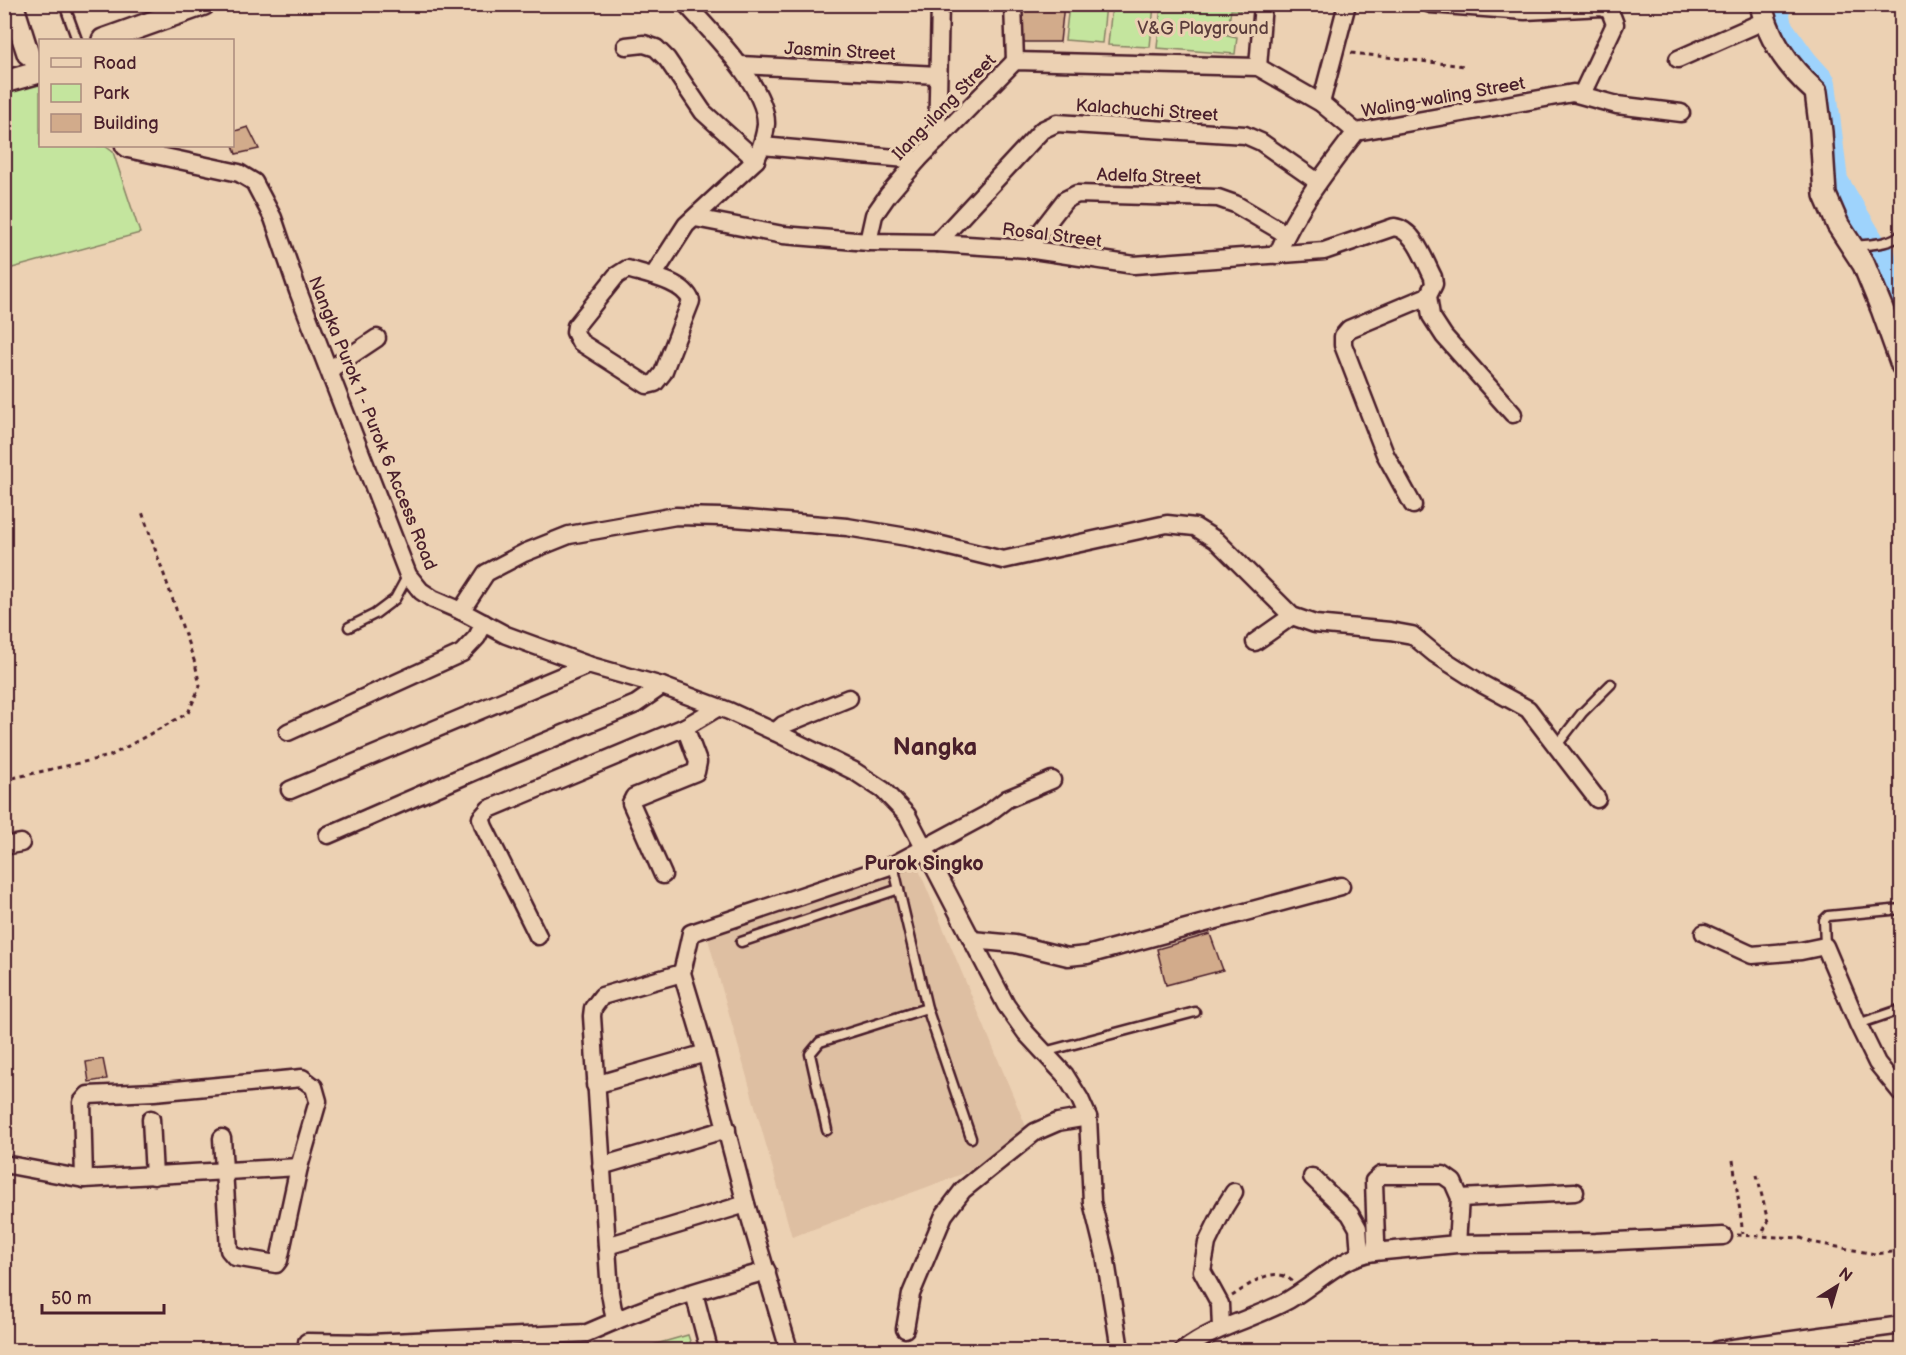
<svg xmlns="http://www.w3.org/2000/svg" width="1906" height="1355" font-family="'Balsamiq Sans',sans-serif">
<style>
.built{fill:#debfa2}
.green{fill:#c4e59e;stroke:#878264;stroke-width:1.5}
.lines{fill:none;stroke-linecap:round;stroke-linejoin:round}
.river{stroke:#9ed3fc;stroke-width:30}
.building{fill:#d2ab8b;stroke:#4a1f2b;stroke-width:1.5}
.service-casing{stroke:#4a1f2b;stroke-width:13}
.minor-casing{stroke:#4a1f2b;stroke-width:21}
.tertiary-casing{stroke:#4a1f2b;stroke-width:26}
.path{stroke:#4a1f2b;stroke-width:3;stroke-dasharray:4.5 4.5;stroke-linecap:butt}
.service{stroke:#ecd1b3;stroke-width:8}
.minor{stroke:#ecd1b3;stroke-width:16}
.tertiary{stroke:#ecd1b3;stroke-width:21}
.labels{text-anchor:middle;stroke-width:6;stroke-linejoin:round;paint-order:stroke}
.park-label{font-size:18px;fill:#5c3d3c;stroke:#ecd1b3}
.street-label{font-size:18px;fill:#4a1f2b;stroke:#ecd1b3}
.neighbourhood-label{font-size:20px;font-weight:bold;fill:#4a1f2b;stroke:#ecd1b3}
.district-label{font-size:24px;font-weight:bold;fill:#4a1f2b;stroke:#ecd1b3}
</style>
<rect width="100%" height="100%" fill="#ecd1b3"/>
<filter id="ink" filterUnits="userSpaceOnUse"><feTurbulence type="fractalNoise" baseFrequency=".0167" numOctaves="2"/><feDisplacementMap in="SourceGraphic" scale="12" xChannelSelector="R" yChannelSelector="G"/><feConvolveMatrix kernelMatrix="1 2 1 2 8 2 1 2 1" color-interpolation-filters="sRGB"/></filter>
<g filter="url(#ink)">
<path class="built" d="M917,865l110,264 -35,34 -200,74 -86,-305z"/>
<g class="green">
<path d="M1069,5h37l-4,38 -37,-3z"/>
<path d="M1112,5h42l-4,42 -42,-2z"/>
<path d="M1161,5h80l-1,6 -9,-1 -4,25 10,2 -2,17 -78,-6z"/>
<path d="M40,80v66h65l8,6 27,81 -135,37v-180z"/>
<path d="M688,1335l5,15h-43l-1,-4z"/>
</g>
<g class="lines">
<path class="river" d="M1773,4l4,23 26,36 18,20 12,98 38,64 8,7 23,60"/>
</g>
<g class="building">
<path d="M1022,4h42l-4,38h-40z"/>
<path d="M248,127l11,22 -23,5 -4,-12v-10z"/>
<path d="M1210,934l13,36 -57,15 -9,-36z"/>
<path d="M103,1059l4,20 -18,3 -3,-20z"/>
</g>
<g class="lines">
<g class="service-casing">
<g id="service">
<path d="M19,4l16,51 -2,3"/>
<path d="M64,4l13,36"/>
<path d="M1855,246c17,-2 33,-1 47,-12"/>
<path d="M349,627l26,-13 20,-15 13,-24"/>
<path d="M1557,745l25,-32 29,-29"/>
<path d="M893,865l34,143 44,130"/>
<path d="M741,942l158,-53"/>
<path d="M1825,946l-1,-26 4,-4 74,-7"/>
<path d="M1858,1024l44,-15"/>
<path d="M1044,1052l151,-40"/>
<path d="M827,1130l-17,-76 10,-12 107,-34"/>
</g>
</g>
<g class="minor-casing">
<g id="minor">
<path d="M9,4l17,51 14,11"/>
<path d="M1013,4l2,57"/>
<path d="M1430,4l95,7 78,-4 7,4 5,13 -33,70"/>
<path d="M626,46l18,-2 12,4 11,11 36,53 53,48"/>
<path d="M1678,59l86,-38"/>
<path d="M740,65l198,10"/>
<path d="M1258,67l5,-63"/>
<path d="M1321,103l26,-99"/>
<path d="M937,141l3,-137"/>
<path d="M124,146l4,3 111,24 15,9 19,36 25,73 110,284 13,16 12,8 28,12 45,24 82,30 74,21 67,25 46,21 79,39 29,19 24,25 99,190 20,28 39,42 15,24 8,18 4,85 13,53 15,95"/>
<path d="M762,146l156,14"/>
<path d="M695,218l88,17 85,7 69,1 90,6 107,16 190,-14 70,-24c21,3 30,33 39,50l1,7 -6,12 3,20 13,20 69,78"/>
<path d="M868,242l6,-27 14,-20 30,-35 97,-99 243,6 63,36 35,29"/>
<path d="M937,243l105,-113 15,-7 188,12 16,7 57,40"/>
<path d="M1027,249l38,-49 12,-6 141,4 17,6 51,30"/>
<path d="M1277,255c19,-45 49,-84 79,-123l217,-39 44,12 64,8"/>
<path d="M627,269c20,6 57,12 64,32l-28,72 -8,10 -8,2 -67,-43 -5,-10 1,-6 40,-50z"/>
<path d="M653,276l33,-51 70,-65c5,-12 9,-24 10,-36 1,-37 -56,-93 -80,-120"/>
<path d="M329,370l48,-32"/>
<path d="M1413,505l-28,-51 -42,-109v-9l6,-7 79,-33"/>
<path d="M461,611l25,-38 38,-20 45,-18 107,-19 46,1 125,10 66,11 90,22 164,-36 28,3 21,13 76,76 23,8 75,7 22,4 23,19 47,30 46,25 69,90"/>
<path d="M1255,642l37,-26"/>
<path d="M288,732l174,-79 15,-16 7,-14"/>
<path d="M775,732l8,-7 66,-27"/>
<path d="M290,790l298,-125"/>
<path d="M328,835l175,-76 133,-55 26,-18"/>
<path d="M4,846l17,-3"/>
<path d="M663,875l-32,-72 3,-6 62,-25 2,-10 -13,-35"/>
<path d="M1704,933l48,22 49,-4 24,-5 33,78 19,39 25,31"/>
<path d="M538,936l-54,-109 -3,-9 8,-9 196,-82 32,-19"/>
<path d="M972,940l43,4 53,13 19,-2 254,-69"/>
<path d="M595,1085l111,-32"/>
<path d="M151,1119l3,57"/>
<path d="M4,1164l80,15 215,-12"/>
<path d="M601,1166l126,-37"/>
<path d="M1312,1177l38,37 8,14 2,26"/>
<path d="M84,1179l-2,-77 6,-7 66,-3 148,-14 12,9 4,14 -19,66 -20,93 -3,4 -41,-7 -6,-7 -7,-112"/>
<path d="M1460,1198l115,-6"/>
<path d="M1457,1244l3,-46 -7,-16 -10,-7h-62l-7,6 2,60 -2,11 83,-8 139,-2 127,-6"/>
<path d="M607,1246l139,-42"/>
<path d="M694,1293l15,57"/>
<path d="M615,1321c48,-21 101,-36 152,-50"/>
<path d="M1221,1328l-1,-24 -18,-33 5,-28 17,-35 10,-16"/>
<path d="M905,1329l6,-35 33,-79 19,-25 72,-58 23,-10 30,-5"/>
<path d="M307,1342l63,1 217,-10 28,-12 -5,-28 -18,-277 1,-8 9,-12 80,-23"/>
<path d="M789,1350l-43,-146 -40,-151 -24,-80 9,-40 202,-68 93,-50 21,-16 45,-19"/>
<path d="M1184,1350c30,-23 66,-30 99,-47 31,-16 56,-46 91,-51"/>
<path d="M1718,1350l184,-25"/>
</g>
</g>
<g class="tertiary-casing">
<g id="tertiary">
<path d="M1761,4c7,36 28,64 55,88l5,40 4,63 13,30 26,40 18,44 20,56"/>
<path d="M103,40l101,-36"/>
<path d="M4,82l36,-10"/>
</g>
</g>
<g class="path">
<path d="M1351,53l113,13"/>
<path d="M4,780l106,-24 78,-43 12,-27 -5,-23 -54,-154"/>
<path d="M1733,1160l10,74"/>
<path d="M1757,1175l11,47 -7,13"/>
<path d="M1737,1235l64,3 10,4 64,12 17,-2 10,1"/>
<path d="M1232,1296c18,-11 40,-32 60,-15"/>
</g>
<use href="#service" class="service"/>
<use href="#minor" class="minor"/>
<use href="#tertiary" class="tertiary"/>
</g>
</g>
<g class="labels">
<g class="park-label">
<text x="1203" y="34">V&amp;G Playground</text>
</g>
<g class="street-label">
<text transform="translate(840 51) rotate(3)" y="6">Jasmin Street</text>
<text transform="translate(1443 97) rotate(-10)" y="6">Waling-waling Street</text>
<text transform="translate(944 107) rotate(-46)" y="6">Ilang-ilang Street</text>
<text transform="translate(1147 110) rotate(4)" y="6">Kalachuchi Street</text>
<text transform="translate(1149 176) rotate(2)" y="6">Adelfa Street</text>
<text transform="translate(1052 235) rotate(7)" y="6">Rosal Street</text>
<text transform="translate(373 423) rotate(68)" y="6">Nangka Purok 1 - Purok 6 Access Road</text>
</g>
<g class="neighbourhood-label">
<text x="924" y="870">Purok Singko</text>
</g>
<g class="district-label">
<text x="935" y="755">Nangka</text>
</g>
</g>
<rect width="1906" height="1355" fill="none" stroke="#ecd1b3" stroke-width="24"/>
<rect x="12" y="12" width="1882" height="1331" fill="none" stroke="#4a1f2b" stroke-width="2" filter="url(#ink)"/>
<rect x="39" y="39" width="195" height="108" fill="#ecd1b3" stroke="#ab8a7d" stroke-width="1.5"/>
<rect x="51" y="58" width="30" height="9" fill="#ecd1b3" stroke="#ab8a7d" stroke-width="1.5"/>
<text x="93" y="69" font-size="18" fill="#4a1f2b">Road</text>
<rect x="51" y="84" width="30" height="18" fill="#c4e59e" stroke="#ab8a7d" stroke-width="1.5"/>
<text x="93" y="99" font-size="18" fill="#4a1f2b">Park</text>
<rect x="51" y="114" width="30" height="18" fill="#d2ab8b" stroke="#ab8a7d" stroke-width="1.5"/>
<text x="93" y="129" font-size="18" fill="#4a1f2b">Building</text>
<g transform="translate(1837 1286) rotate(37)" stroke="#ecd1b3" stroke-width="4.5" paint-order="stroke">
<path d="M0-4.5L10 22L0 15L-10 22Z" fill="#4a1f2b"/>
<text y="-9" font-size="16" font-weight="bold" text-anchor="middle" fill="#4a1f2b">N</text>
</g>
<path d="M42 1304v9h122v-9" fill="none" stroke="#4a1f2b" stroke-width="3"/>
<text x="51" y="1304" font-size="18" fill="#4a1f2b" stroke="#ecd1b3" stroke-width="4.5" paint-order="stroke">50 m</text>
</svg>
